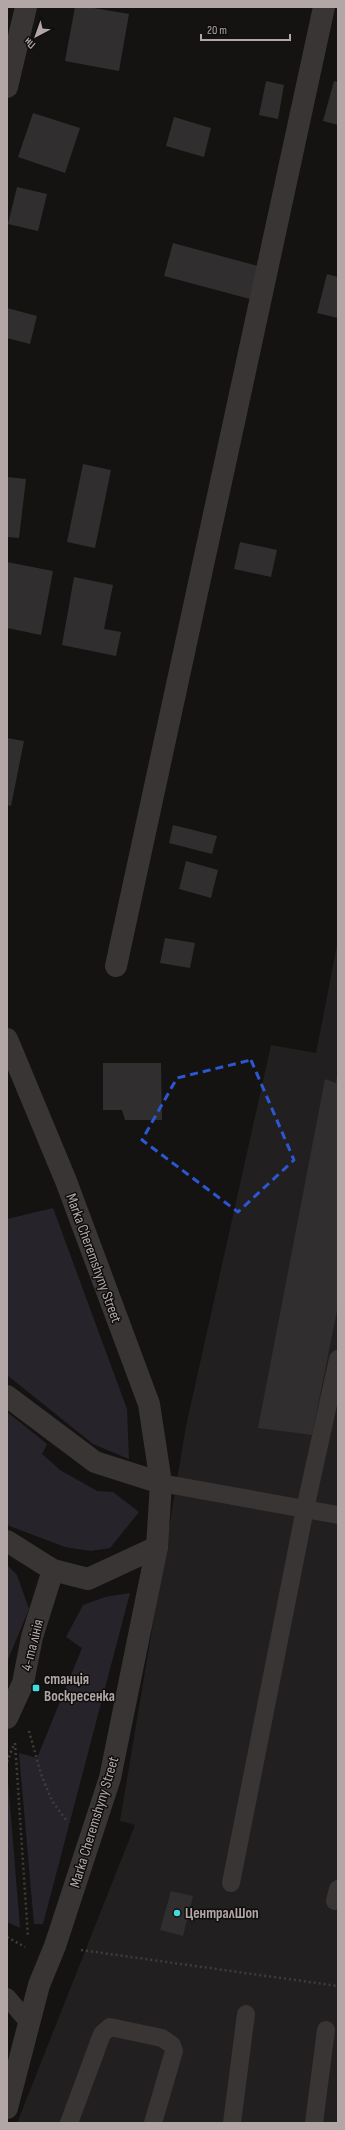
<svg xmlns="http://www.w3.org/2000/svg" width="345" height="2130" font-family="'Sofia Sans Condensed',sans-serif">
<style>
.built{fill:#211f1f}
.green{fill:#27232b}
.building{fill:#302e2e}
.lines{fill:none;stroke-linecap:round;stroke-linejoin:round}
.path{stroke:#413c3c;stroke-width:2.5;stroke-dasharray:2 3;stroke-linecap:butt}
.service{stroke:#383534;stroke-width:18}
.minor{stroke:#383534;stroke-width:22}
.marked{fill:none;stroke:#2c57d3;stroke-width:3;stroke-dasharray:8 5;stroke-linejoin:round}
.poi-dot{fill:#43dbdb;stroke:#0f0e0e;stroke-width:1.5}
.labels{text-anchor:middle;stroke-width:3;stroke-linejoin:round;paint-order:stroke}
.street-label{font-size:15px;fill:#b3a6a6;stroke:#0f0e0e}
.poi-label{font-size:15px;font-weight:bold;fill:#b3a6a6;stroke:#0f0e0e;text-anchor:start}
</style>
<rect width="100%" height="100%" fill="#141312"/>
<path class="built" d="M338,940v1183h-321l118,-298 -15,-4 66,-395 85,-381 45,8z"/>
<g class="green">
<path d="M53,1208l74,201 2,50 -36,-15 -86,-69v-156z"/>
<path d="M7,1412l40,32 -5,10 18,16 37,21 16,1 26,20 -29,36 -19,3 -26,-4 -58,-22z"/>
<path d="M7,1565l10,10 12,34 -22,53z"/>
<path d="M130,1593l-87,331h-9l-15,-171 18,5 45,-110 -16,-11 17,-32 22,-8z"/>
<path d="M8,1781l12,147 -13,-6z"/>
</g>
<g class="building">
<path d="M75,7h13l41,7 -10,57 -54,-10z"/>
<path d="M266,81l18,4 -6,34 -19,-4z"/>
<path d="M334,81l4,1v43l-15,-4z"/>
<path d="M33,113l47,15 -15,45 -47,-16z"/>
<path d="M174,117l37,11 -7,29 -38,-11z"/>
<path d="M17,187l30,7 -9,37 -30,-7z"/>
<path d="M173,243l85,23 -8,33 -86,-23z"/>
<path d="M327,274l11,3v41l-21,-5z"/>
<path d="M7,308l30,8 -7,28 -23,-6z"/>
<path d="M83,464l28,6 -16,78 -28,-6z"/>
<path d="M7,477l19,2 -7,59 -12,-1z"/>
<path d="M240,542l37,8 -6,27 -37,-8z"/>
<path d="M7,562l46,9 -12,64 -34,-7z"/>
<path d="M74,577l39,8 -9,44 17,3 -5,24 -54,-11z"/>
<path d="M7,738l17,3 -13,65 -4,-1z"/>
<path d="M173,825l44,11 -5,18 -43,-11z"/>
<path d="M186,861l32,9 -7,28 -32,-9z"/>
<path d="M165,938l30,5 -5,25 -30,-5z"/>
<path d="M103,1063h58l1,57h-37l-3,-10h-19z"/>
<path d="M337,1075l1,231 -26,129 -54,-7 67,-349 11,4z"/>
<path d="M171,1891l22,5 -10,40 -23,-6z"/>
</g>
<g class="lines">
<g class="path">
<path d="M29,1731l12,43 11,27 15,20"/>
<path d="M15,1743l13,194"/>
<path d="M7,1762l7,-18"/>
<path d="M7,1937l18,10"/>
<path d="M81,1950l257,36"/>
</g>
<g class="service">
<path d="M161,1483l177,32"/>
<path d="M231,1883l74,-374 33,-150"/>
<path d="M335,1901l3,-12"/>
<path d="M7,1997l22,26"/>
<path d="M69,2123l33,-89 8,-7 52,11 10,7 2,6 -21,72"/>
<path d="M232,2123l14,-109"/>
<path d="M314,2123l12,-93"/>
</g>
<g class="minor">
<path d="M7,87l19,-80"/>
<path d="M116,966l208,-959"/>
<path d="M7,1039l59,142 83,223 12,79 -4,64 -47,231 -55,168 -16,39 -32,123"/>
<path d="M7,1396l88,66 66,21"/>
<path d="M7,1541l46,29 35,9 69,-32"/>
<path d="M7,1718l16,-35 9,-46 21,-67"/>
</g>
</g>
<path class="marked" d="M251,1060l43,100 -56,52 -96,-72 35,-62z"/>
<g class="poi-dot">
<rect x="32" y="1684" width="8" height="8" rx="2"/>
<circle cx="177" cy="1913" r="4"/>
</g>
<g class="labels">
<g class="street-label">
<text transform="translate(94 1258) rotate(70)" y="5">Marka Cheremshyny Street</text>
<text transform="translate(32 1645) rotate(-76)" y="5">4-та лінія</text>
<text transform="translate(94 1822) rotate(-73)" y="5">Marka Cheremshyny Street</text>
</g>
<g class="poi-label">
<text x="44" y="1684">станція<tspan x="44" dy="17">Воскресенка</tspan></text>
<text x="185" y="1918">ЦентралШоп</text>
</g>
</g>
<rect width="345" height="2130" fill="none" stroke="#b3a6a6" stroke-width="16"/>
<g transform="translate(36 36) rotate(221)" stroke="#0f0e0e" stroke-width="3" paint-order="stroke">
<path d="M0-3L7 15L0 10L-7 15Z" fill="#b3a6a6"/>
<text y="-6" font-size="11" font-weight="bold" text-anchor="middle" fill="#b3a6a6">Пн</text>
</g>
<path d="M201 34v6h89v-6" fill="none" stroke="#b3a6a6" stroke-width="2"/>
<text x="207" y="34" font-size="12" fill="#b3a6a6" stroke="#0f0e0e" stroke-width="3" paint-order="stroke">20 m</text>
</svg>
